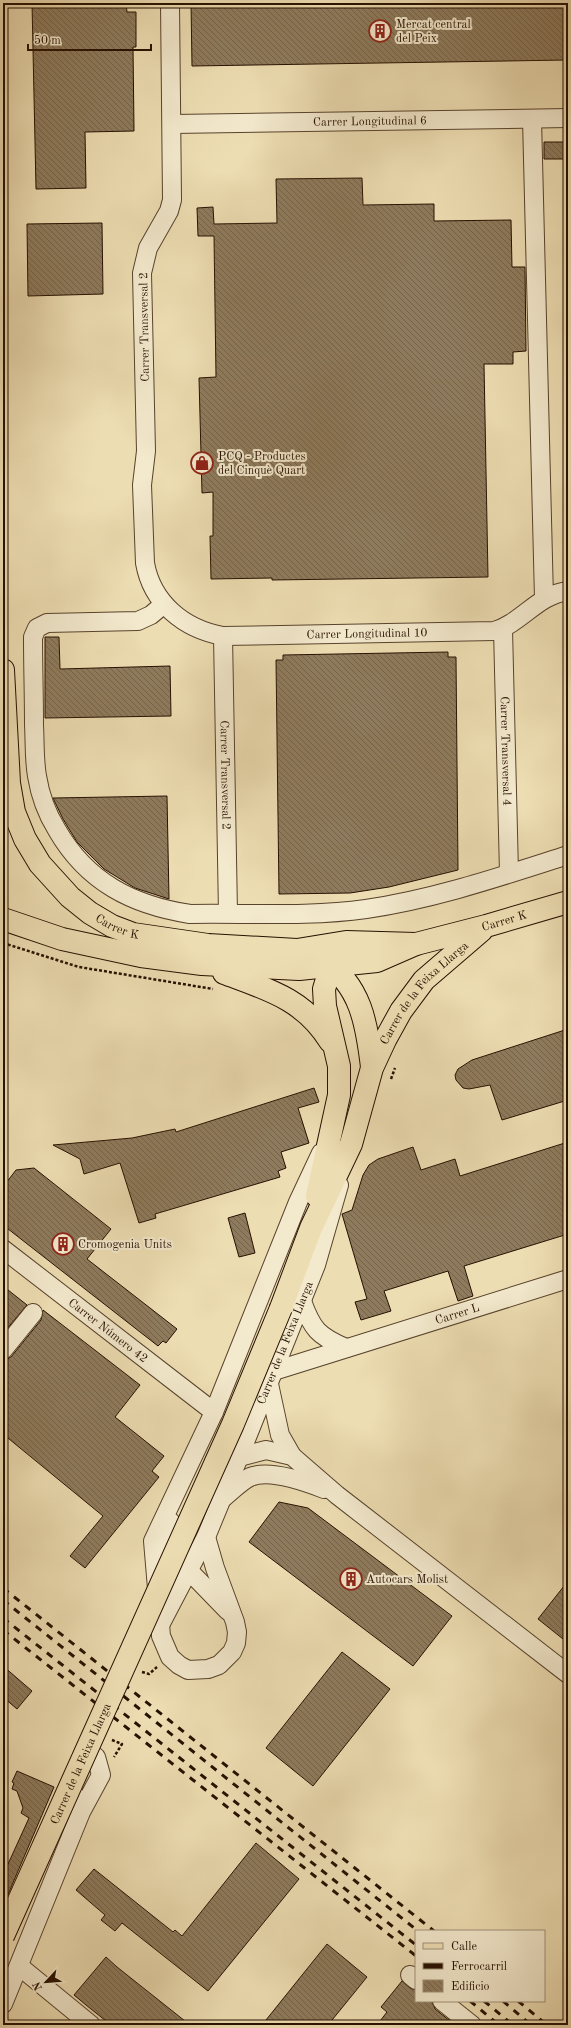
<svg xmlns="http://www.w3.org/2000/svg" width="571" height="2028" font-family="'Old Standard TT',serif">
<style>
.building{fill:url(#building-back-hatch);stroke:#271000}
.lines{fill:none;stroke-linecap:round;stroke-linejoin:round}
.minor-casing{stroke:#58432c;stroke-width:20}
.major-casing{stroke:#271000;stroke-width:24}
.path{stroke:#271000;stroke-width:2.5;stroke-dasharray:3 2;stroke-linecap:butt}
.minor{stroke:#f3e9cd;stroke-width:18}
.major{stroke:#edddb2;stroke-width:22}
.rail{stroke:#271000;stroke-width:3;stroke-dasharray:7 7;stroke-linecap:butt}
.major-bridge-casing{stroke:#271000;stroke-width:24;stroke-linecap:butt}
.major-bridge{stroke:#edddb2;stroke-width:22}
.labels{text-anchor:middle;stroke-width:4;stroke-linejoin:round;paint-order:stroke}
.poi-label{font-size:12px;fill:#271000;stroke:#f3e9cd;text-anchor:start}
.street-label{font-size:12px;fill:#271000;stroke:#f3e9cd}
</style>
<defs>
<pattern id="building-back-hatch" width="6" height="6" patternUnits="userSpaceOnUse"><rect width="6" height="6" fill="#8e7b5d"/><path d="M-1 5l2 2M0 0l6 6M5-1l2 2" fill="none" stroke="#74634a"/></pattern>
</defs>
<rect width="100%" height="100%" fill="#edddb2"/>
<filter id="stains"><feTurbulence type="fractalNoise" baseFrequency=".005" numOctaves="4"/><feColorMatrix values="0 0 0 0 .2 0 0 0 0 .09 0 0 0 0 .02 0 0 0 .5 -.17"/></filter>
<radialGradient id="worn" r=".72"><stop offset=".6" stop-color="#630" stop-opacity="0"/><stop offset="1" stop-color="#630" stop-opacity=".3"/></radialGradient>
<g class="building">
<path d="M32,3h94l1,9h9v35h-3l1,84 -49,1 1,56 -50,1z"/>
<path d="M191,3h377v57l-376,6z"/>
<path d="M544,142h22v4h2v13h-24z"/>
<path d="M362,178l1,27 71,-1v17l77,-1 1,47h13l1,84 -13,1v12h-29l4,213 -216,3v-2l-61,1 -1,-43h3v-44l-11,1 -3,-115 17,-1 -2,-141h-16l-1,-28 16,-1 1,17 63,-1 -1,-44z"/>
<path d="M102,223l1,71 -75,2 -1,-72z"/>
<path d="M45,637h14l1,32 110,-3 1,50 -126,2z"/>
<path d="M448,652v5h8l2,213 -69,17 -39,6 -71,1 -3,-234h7v-5z"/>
<path d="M167,796l2,103 -34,-11 -31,-19 -27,-27 -14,-23 -10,-21z"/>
<path d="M568,1029v71l-66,20 -12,-35 -21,4 -6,-1 -7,-8 -1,-5 3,-6 14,-9z"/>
<path d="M314,1088l5,14 -21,6 11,35 -28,9 5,16 -8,3 2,6 -125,37 1,4 -17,5 -19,-60 -36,11 -4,-15 -27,-14 79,-7 43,-9 1,3z"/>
<path d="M568,1142v92l-104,32 9,30 -15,5 -10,-30 -64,20 7,20 -30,9 -6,-18 12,-3 -25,-85 10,-4 11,-35 6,-10 9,-6 35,-12 8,23 34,-11 5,17z"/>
<path d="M34,1168l77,61 -24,30 90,70 -11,14 -3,-2 -5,5 -155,-121v-38l13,-17z"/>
<path d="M245,1213l10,40 -16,4 -11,-39z"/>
<path d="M3,1286l24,19 -22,26 -2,-2z"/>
<path d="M43,1310l97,75 -25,32 49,39 -12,15 7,6 -74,91 -15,-12 33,-40 -100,-82v-73l8,-4 30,-37z"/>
<path d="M279,1502l29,6 144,108 -39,50 -164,-124z"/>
<path d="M568,1581v62l-30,-24z"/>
<path d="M342,1652l48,37 -77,97 -47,-38z"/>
<path d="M3,1666l29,25 -15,18 -14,-12z"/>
<path d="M17,1771l37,16 -51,119v-31l26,-57 -8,-5 2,-5 -6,-17 -5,-2 2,-6 -2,-1z"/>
<path d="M256,1843l43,36 -91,112 -86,-68 -7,8 -14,-11 4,-5 -29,-25 18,-21 79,63 2,-2 7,6z"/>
<path d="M327,1944l40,33 -39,48h-66z"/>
<path d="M106,1957l11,10 73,58h-79l-25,-20 -12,-10z"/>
<path d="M402,1981l8,7 6,2v11h16l3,8 20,16h-78l10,-13 -6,-5z"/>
</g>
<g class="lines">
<g class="minor-casing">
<g id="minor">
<path id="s1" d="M170,3l2,197 -3,11 -21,37 -6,25 4,178 -4,34 3,78c7,40 39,66 78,73l271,-5c28,-8 43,-36 74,-40"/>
<path d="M532,119l12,480"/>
<path id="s2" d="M173,124l395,-6"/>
<path d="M164,604l-13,11 -13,6 -91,2 -10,5 -4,9c0,29 1,58 1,88 1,17 0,34 3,51 3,19 10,38 20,54 30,52 75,75 133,84 58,-1 119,3 176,-5 69,-10 136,-33 202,-54"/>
<path id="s3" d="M503,629l6,244"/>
<path id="s4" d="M223,636l5,277"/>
<path id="s5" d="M3,1249l211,163"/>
<path d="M302,1301c10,28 16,35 44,47"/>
<path d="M3,1350l30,-37"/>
<path id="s6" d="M274,1371l294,-92"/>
<path d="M269,1384l11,51 12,21"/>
<path d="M239,1457l27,-7 26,6 45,39 231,179"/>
<path d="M223,1498c9,-7 17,-16 27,-21 19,-8 56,5 74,12"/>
<path d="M171,1522l-6,24 63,65"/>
<path d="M206,1537l9,31 20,54 2,10 -1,11 -4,9 -13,13 -11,4 -20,1 -9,-5 -9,-8 -9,-21 -8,-95 61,-129 84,-210 23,-49"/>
<path id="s7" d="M160,1625l46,-88 33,-80 77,-192 23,-80"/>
<path d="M19,1966l72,59"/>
<path d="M410,1975l6,5"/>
<path d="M442,2001l30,24"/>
<path d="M3,2004l78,-192 20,-37 -5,-18 -14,3 -12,25 11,27"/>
</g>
</g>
<g class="major-casing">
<g id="major">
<path id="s8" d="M3,670l6,113 5,29 11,27 15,25 30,33 20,16 22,13 21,8 75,11 89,5 49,-8 70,2"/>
<path id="s9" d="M3,919l59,20 79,17 61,8 97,5 78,-8 39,-17 70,-18 82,-24"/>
<path d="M322,960c39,24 45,65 50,107"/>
<path d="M224,973c43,16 80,26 106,68"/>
<path d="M317,1196l22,-101v-29l-14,-60 -1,-17 7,-23 11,-8"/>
<path id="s10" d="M281,1308l30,-80 40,-84 21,-76 13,-28 16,-29 23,-31 57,-49"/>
</g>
</g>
<g class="path">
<path d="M3,943l76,24 134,22"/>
<path d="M391,1079l4,-11"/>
<path d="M142,1672l7,2 8,-7"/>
<path d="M112,1740l10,4 -8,13"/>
</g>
<use href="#minor" class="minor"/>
<use href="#major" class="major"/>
<g class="rail">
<path d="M3,1588l431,343"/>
<path d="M3,1600l415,331"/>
<path d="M3,1618l413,327"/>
<path d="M3,1630l413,326"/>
<path d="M470,2001l29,24"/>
<path d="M484,2001l29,24"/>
<path d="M503,2001l28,24"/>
<path d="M518,2001l29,24"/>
</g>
<g class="major-bridge-casing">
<g id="major-bridge">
<path id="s11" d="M3,1936l230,-512 48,-116"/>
</g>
</g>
<use href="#major-bridge" class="major-bridge"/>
</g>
<defs>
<g id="building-ring" transform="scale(1.15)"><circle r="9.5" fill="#f3e9cd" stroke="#8f2418" stroke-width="1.5"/><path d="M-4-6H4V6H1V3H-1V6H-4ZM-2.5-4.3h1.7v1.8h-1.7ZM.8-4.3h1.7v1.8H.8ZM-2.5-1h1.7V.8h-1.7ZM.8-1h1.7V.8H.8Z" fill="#8f2418"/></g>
<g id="shop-ring" transform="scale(1.15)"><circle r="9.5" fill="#f3e9cd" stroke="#8f2418" stroke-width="1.5"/><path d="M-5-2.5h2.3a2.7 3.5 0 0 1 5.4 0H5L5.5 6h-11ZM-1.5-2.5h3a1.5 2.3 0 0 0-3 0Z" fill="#8f2418"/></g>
</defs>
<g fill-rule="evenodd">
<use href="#building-ring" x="380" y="31"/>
<use href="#shop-ring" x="202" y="463"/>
<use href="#building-ring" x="63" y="1244"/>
<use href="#building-ring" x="351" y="1579"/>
</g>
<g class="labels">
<g class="poi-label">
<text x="396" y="28">Mercat central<tspan x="396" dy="14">del Peix</tspan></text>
<text x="218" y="460">PCQ - Productes<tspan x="218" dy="14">del Cinquè Quart</tspan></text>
<text x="78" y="1248">Cromogenia Units</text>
<text x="366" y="1583">Autocars Molist</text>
</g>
<g class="street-label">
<text dy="4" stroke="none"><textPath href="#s2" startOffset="197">Carrer Longitudinal 6</textPath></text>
<text transform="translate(144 327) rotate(-91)" y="4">Carrer Transversal 2</text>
<text dy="4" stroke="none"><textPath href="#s1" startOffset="825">Carrer Longitudinal 10</textPath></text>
<text dy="4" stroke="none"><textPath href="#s3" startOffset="122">Carrer Transversal 4</textPath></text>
<text dy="4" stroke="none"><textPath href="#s4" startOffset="139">Carrer Transversal 2</textPath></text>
<text dy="4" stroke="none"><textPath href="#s9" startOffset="514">Carrer K</textPath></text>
<text dy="4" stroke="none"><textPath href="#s8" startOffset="302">Carrer K</textPath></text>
<text dy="4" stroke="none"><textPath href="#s10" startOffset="350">Carrer de la Feixa Llarga</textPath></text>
<text dy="4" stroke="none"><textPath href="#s6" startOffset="192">Carrer L</textPath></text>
<text dy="4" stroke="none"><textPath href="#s5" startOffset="133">Carrer Número 42</textPath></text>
<text dy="4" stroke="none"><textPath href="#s7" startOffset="309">Carrer de la Feixa Llarga</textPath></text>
<text dy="4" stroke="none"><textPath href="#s11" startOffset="189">Carrer de la Feixa Llarga</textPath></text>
</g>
</g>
<rect width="571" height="2028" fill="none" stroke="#edddb2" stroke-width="16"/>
<rect x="4" y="4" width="563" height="2020" fill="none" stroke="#271000" stroke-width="2"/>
<rect x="8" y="8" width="555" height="2012" fill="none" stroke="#271000"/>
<rect x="415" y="1930" width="130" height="72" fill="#f3e9cd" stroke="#a1927b"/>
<rect x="423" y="1943" width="20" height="6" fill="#edddb2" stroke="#a1927b"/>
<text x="451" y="1950" font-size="12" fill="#271000">Calle</text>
<rect x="423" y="1963" width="20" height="6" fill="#271000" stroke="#a1927b"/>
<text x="451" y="1970" font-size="12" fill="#271000">Ferrocarril</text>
<rect x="423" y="1980" width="20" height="12" fill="url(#building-back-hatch)" stroke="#a1927b"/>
<text x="451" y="1990" font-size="12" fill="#271000">Edificio</text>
<g transform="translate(46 1982) rotate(244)" stroke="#f3e9cd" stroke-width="3" paint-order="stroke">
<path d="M0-3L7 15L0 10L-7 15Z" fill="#271000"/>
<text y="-6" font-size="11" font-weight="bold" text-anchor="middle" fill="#271000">N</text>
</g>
<path d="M28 44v6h123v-6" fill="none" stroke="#271000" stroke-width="2"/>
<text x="34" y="44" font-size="12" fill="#271000" stroke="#f3e9cd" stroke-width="3" paint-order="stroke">50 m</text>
<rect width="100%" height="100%" filter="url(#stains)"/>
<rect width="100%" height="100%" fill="url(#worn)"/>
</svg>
